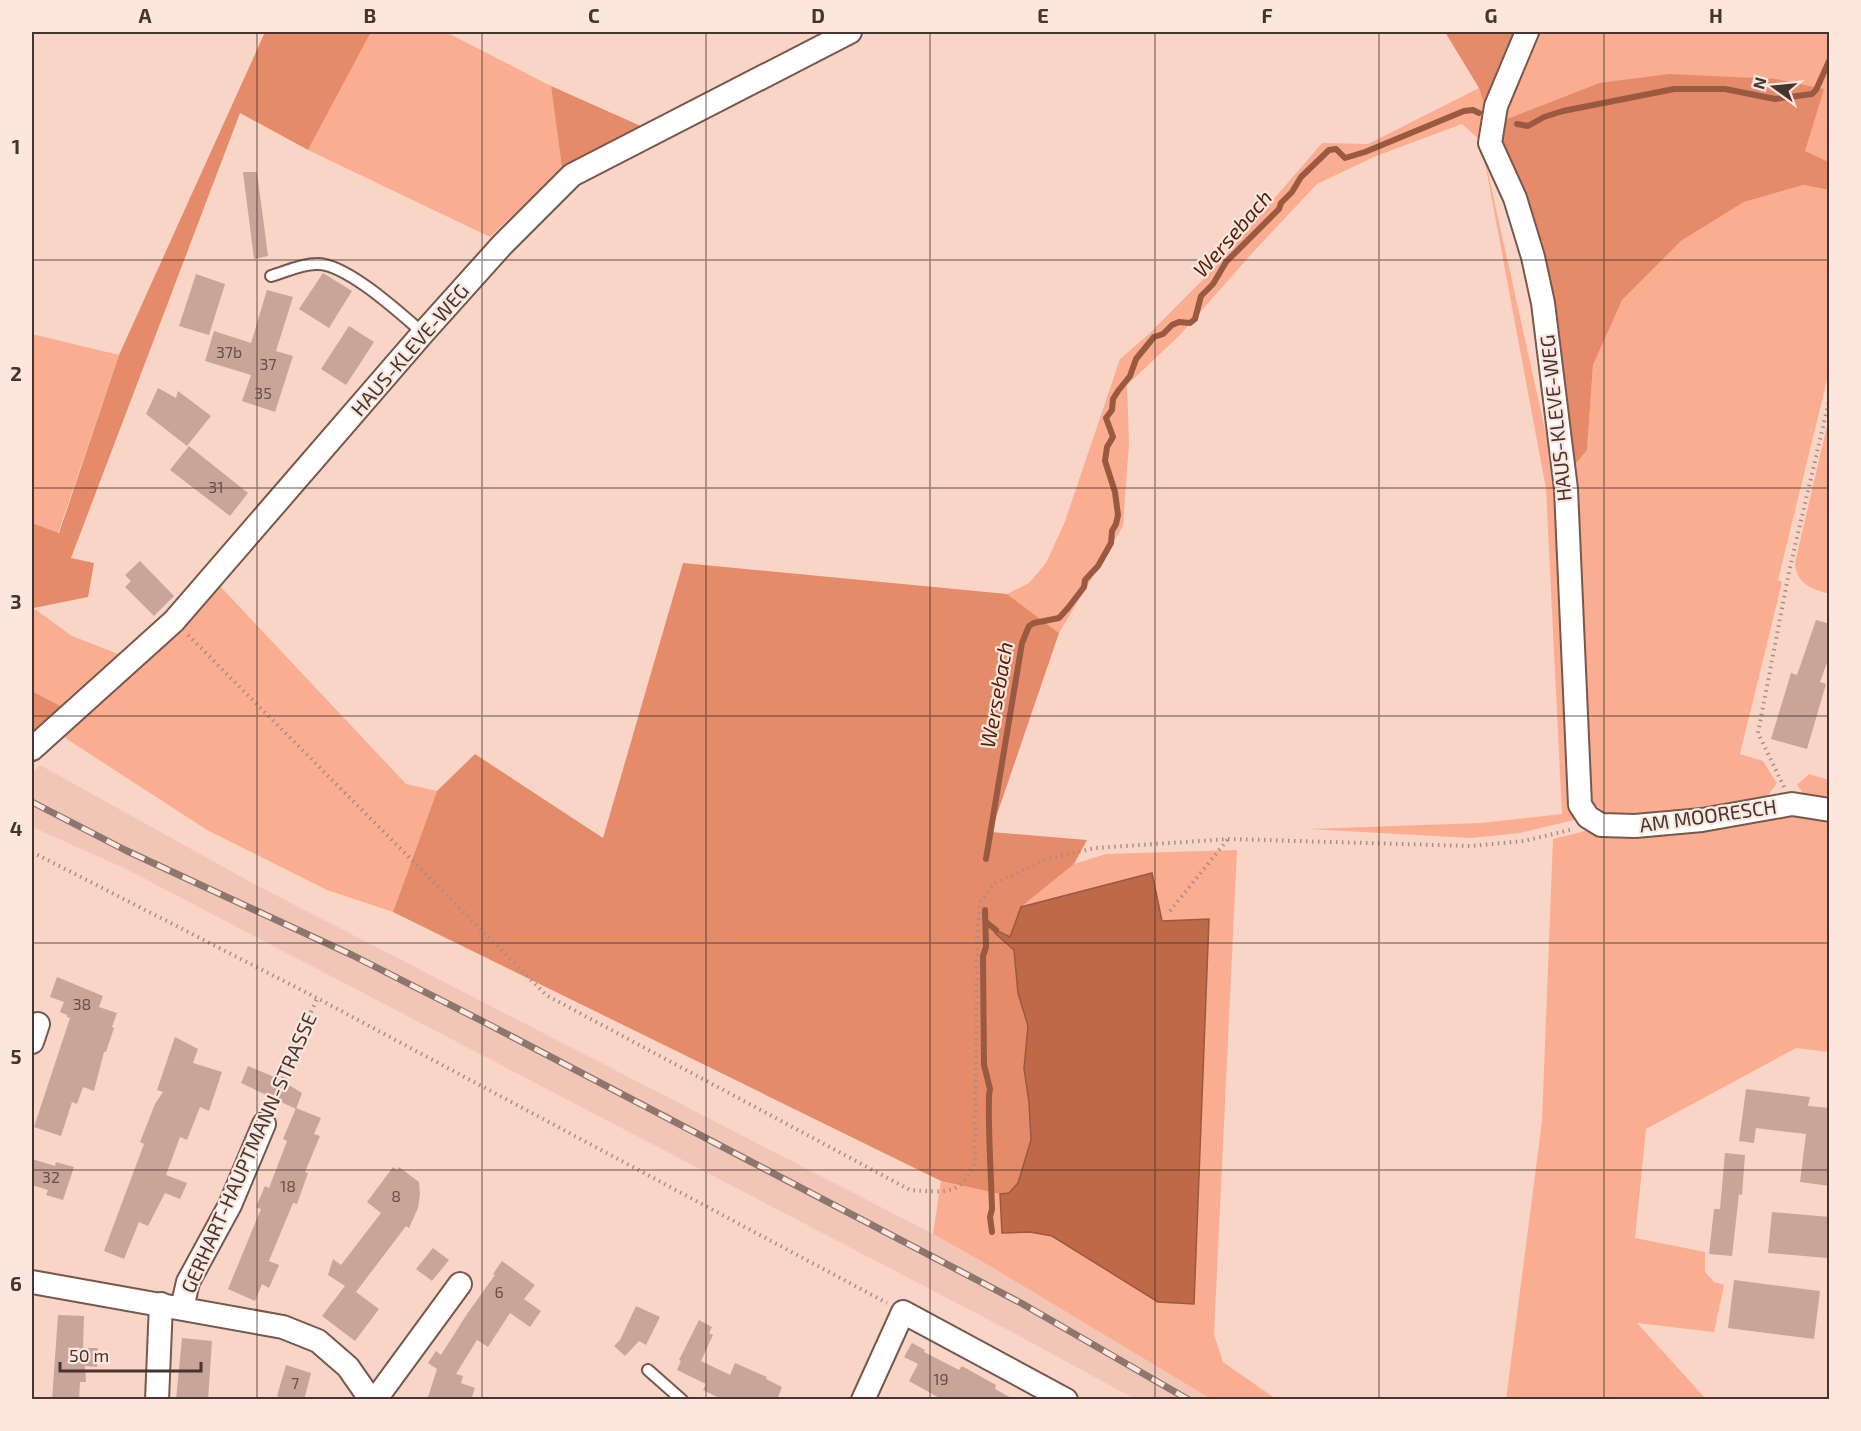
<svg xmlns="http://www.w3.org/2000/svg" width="1861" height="1431" font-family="'Exo 2',sans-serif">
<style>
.built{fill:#f2c6b6}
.green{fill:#faad90}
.forest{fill:#e68b69}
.water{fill:#bf6948;stroke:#9a5941;stroke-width:1.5}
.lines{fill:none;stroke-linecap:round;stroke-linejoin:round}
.stream{stroke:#9a5941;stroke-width:6}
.building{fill:#c8a598}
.service-casing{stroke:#77584d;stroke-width:14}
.minor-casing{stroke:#77584d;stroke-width:26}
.path{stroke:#a98e85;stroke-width:4;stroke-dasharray:1.5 4.5;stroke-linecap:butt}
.service{stroke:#fff;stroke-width:10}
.minor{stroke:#fff;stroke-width:22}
.rail-casing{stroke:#8d766e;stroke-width:7}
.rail{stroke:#fce6de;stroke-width:4.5;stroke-dasharray:14;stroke-linecap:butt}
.grid{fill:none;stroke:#443530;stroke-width:1.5;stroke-opacity:0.55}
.labels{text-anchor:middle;stroke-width:4.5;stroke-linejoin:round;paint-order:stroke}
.number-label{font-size:16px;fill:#65514a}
.street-label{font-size:20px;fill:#443530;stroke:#fce6de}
.water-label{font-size:21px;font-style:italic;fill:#551d04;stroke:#fce6de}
.neatline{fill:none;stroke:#443530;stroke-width:2}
.grid-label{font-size:20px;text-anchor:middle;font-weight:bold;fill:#443530}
</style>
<rect width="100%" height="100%" fill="#f9d5c8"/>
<path class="built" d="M40,765l218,121 675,348 55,31 223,134h-76l-125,-68 -886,-463 -92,-41v-54z"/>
<g class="green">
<path d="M371,32h75l105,54 11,82 -72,69 -182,-87z"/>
<path d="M1533,32h296v130l-25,-11 -205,-68 -95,37 -2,-12z"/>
<path d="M1479,88l8,25 -6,28 77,347 12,319 4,13 -54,13 -49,5 -162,-9 172,-6 81,-9 -16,-325 -65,-348 -19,-17 -86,32 -59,28 -62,66 -75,85 -53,50 2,58 -6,83 -64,107 -52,-39 22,-11 17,-20 18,-39 56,-165 30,-26 69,-70 103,-120 46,1z"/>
<path d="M1803,185l26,5v182l-51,208 4,2 -42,172 23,7 14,22 -11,15 -139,19 -24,-6 -15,-12 -14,-333 13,-16 6,-85 28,-65 60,-59 63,-39z"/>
<path d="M32,334l87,21 -61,178 -26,-10z"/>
<path d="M1829,417l1,177h-1c-18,-6 -32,-9 -34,-31z"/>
<path d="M218,584l188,200 31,7 -44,121 -66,-22 -120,-60 -148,-96z"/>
<path d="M32,607l40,29 49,19 -57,53 -32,-17z"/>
<path d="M1809,774l20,6v20l-23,-3 -9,-12z"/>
<path d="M1786,811l43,6v235l-33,-4 -150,81 -11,109 70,14v20l9,10 10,3 -10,47 -77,-9 69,76 -200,1 36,-279 11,-282 32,-8h49z"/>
<path d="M1237,850l-23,484 9,28 53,37h-65l-223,-134 -55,-31 8,-53 59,13 2,39 28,-1 22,4 106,65 4,-379 -10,-48 -131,33 53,-43 32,-10z"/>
</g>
<g class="forest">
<path d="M265,32h106l-63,118 -68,-37 -169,445 23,5 -6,34 -54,11 -2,-1v-84l27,10 60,-178z"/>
<path d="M1445,32h76l-34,81 -8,-25z"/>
<path d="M1669,74l107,5 48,10 -19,62 24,11v28l-26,-5 -59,17 -63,39 -59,59 -29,65 -6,85 -13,16 -72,-321 2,-25 95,-37z"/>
<path d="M551,86l92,41 -81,41z"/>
<path d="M683,563l324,31 52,39 -68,199 96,8 -13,24 -53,43 -11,30 -13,-7 17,19 4,44 10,33 -4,43 5,33 2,38 -13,43 -9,10 -9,1 -59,-13 -548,-269 44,-121 38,-37 128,84z"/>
<path d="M32,691l32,17 -32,28z"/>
</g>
<path class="water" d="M1152,873l10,48 47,-2 -15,385 -36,-2 -106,-66 -22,-4 -28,1 -2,-39 9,-1 9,-10 13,-43 -2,-38 -5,-33 4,-43 -10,-33 -4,-43 -19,-17 1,-3 14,7 11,-30z"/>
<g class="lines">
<g class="stream">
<path d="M1517,124l11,2 16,-9 19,-6 111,-22h51l50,10 37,-5 4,-4 14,-31"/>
<path d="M986,859l36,-216 7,-17 5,-3 25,-5 9,-10 16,-21 1,-7 13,-14 13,-23 1,-12 4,-7 2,-9 -3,-23 -10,-31 2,-14 6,-10 -7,-19 6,-8 1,-11 5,-8 12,-15 6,-17 18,-22 9,-3 9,-9 7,-3 11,1 5,-4 6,-23 12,-12 13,-22 53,-53 2,-6 11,-11 9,-15 28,-27 7,-1 9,9 20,-6 99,-41 9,-1 6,3"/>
<path d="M985,910l1,37 -3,9 1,109 6,24 -1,6c-1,38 2,76 3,114l-2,8 2,15"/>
<path d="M986,922l10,8"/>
</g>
</g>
<g class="building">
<path d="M243,172h14l11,84 -14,3z"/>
<path d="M323,273l29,18 -23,37 -30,-19z"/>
<path d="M196,274l29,10 -16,51 -30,-9z"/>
<path d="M267,290l26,7 -17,54 17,5 -18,56 -33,-11 9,-26 -46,-14 9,-30 37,12z"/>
<path d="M349,326l25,16 -28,43 -25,-16z"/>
<path d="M158,388l18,10 2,-7 33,25 -24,30 -41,-32z"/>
<path d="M189,446l59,47 -18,23 -60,-46z"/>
<path d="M140,561l34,35 -20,20 -29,-29 6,-6 -6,-6z"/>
<path d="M1816,620l14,4v30l-10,28 6,2 -19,65 -36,-10 20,-66 6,2z"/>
<path d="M57,977l46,19 -4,11 18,6 -5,14 2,1 -8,24h-2l-10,39 -11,-4 -6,17 -5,-2 -11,34 -27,-9 36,-109 -3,-1v-2l-7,-3 4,-10 -14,-5z"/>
<path d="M175,1037l23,12 -5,14 29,9 -13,39 -9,-4 -13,33 -7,-3 -14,38 21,8 -7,16 -15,-6 -17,33 -9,-4 -15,37 -20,-8 40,-107 -4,-2 15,-38 8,-12 -6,-2z"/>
<path d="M248,1066l31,13 23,14 -6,16 -55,-26z"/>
<path d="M1746,1089l64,8 -2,9 22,2v78l-30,-4 6,-48 -50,-6 -2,15 -15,-2z"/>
<path d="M296,1108l25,10 -7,16 6,2 -15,36 3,1 -11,31 -4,-1 -24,58 10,4 -10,23 -7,-4 -7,17 -27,-12 33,-80 -5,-2 9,-21 4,2 18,-47 -4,-2z"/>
<path d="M1725,1153l20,2 -3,40 -3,-1 -7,62 -23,-2 5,-45h6z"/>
<path d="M32,1159l23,7 1,-4 18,5 -11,33 -17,-5 2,-5 -16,-5z"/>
<path d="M393,1167l4,3 2,-3 20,15 1,12 -2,14 -9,20 -3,-2 -50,66 23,17 -24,32 -33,-25 23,-30 -17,-11 5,-16 8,6 40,-52 -14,-11z"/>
<path d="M1772,1212l58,5 -3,41 -59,-5z"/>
<path d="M433,1248l16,12 -17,21 -16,-12z"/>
<path d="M502,1261l33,24 -11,14 17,12 -11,16 -20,-14 -22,34 -11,-7 -21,34 7,2 -2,7 14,5 -4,12h-44l10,-31 -9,-6 8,-12 5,4 26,-41 28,-39 -2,-1z"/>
<path d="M1734,1280l86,11 -6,48 -86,-11z"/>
<path d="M636,1306l24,11 -14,28 -7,-4 -14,15 -11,-10 6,-6z"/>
<path d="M58,1315l26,1 -1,32h15l-1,19 -12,-1 1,16h-6l-1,18h-27z"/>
<path d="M699,1320l13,7 -3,6 4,2 -12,26 29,14 5,-12 32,14 -1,2 16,8 -5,13h-54l-20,-10 3,-6 -29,-14 4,-9 -2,-1z"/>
<path d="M182,1338l30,3 -4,59h-32z"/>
<path d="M912,1343l13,7 -1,2 35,18 3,-4 34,19 -1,4 20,11h-72l-34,-19 9,-17 -14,-7z"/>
<path d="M286,1365l25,8 -7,27h-16l-11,-4z"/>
</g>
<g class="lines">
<g class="service-casing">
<g id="service">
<path d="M271,276c14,-4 30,-12 45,-12 29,-2 85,50 107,69"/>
<path d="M648,1370l34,30"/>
</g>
</g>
<g class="minor-casing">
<g id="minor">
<path d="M1527,32l-31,74 -6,37 25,55 18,59 10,46 23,186 14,316 8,12 13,8 34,1 67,-6 90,-16 38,6"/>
<path d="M32,749l142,-128 249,-288 79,-88 70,-70 278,-143"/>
<path d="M32,1042l6,-18"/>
<path d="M32,1282l251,45 35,14 30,26 23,33"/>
<path d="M182,1308l6,-26 42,-77 34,-81"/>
<path d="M157,1400l4,-96"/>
<path d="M375,1400l85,-116"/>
<path d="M863,1400l40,-88 163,88"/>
</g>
</g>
<g class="path">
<path d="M188,635l358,360 364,195c33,2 52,7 65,-28l2,-223 3,-37 15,-19 51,-24 49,-11 133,-9 243,7 53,-5 50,-12"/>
<path d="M1784,787l-26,-54 31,-161 41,-175"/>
<path d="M32,852l285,146 570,305"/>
<path d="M1170,911l58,-72"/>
<path d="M271,1106l46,-108"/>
</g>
<use href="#service" class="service"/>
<use href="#minor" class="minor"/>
<g class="rail-casing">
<path id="rail" d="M32,802l93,48 227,105 132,67 537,281 168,97"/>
</g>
<use href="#rail" class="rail"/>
</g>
<path class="grid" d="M257,32v1368M482,32v1368M706,32v1368M930,32v1368M1155,32v1368M1379,32v1368M1604,32v1368M32,260h1798M32,488h1798M32,716h1798M32,943h1798M32,1170h1798"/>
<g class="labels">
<g class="number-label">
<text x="229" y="358">37b</text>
<text x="268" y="370">37</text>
<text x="263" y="399">35</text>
<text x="216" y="493">31</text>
<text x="82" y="1010">38</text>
<text x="51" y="1183">32</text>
<text x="288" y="1192">18</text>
<text x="396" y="1202">8</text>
<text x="499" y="1298">6</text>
<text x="941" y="1385">19</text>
<text x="295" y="1389">7</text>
</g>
<g class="street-label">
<text transform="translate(410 350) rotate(-49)" y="7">HAUS-KLEVE-WEG</text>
<text transform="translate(1556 418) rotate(-96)" y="7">HAUS-KLEVE-WEG</text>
<text transform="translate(1708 816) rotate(-8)" y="7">AM MOORESCH</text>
<text transform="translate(249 1153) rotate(-66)" y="7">GERHART-HAUPTMANN-STRASSE</text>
</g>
<g class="water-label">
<text transform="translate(1233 234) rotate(-49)" y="7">Wersebach</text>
<text transform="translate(997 695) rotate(-80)" y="7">Wersebach</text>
</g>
</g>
<rect width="1861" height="1431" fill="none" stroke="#fce6de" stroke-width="66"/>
<g transform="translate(1774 87) rotate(285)" stroke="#fce6de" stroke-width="4.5" paint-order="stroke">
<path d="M0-4.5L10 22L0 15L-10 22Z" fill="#443530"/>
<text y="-9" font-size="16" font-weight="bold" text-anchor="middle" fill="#443530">N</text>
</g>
<path d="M60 1362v9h141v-9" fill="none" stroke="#443530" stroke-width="3"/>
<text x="69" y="1362" font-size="18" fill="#443530" stroke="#fce6de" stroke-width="4.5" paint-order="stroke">50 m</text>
<rect x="33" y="33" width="1795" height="1365" class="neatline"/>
<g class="grid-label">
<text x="145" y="23">A</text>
<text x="370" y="23">B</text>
<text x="594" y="23">C</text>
<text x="818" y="23">D</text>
<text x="1043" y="23">E</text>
<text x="1267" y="23">F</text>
<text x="1491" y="23">G</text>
<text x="1716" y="23">H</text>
<text x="16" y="154">1</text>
<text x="16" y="381">2</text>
<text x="16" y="609">3</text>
<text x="16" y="836">4</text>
<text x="16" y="1064">5</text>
<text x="16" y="1291">6</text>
</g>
</svg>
